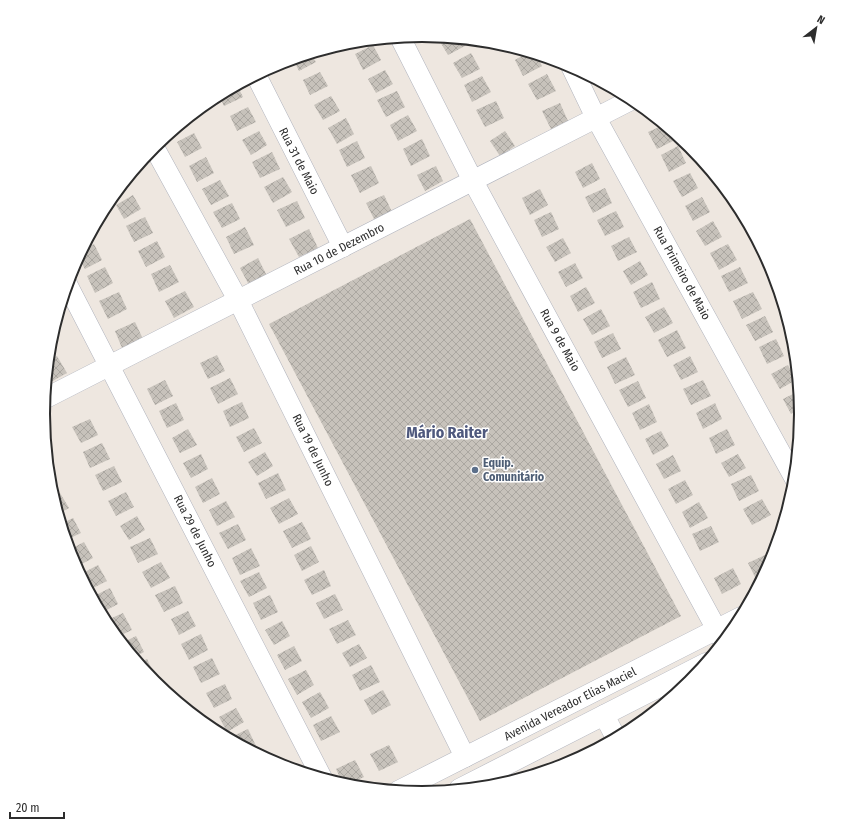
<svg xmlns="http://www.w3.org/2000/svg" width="844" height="828" font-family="'Fira Sans Condensed',sans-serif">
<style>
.building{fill:url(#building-cross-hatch)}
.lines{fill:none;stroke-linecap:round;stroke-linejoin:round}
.street-casing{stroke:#b0b3bd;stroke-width:21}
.street{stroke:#fff;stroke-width:20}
.service-dot{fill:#5c6f8a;stroke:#fff;stroke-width:1.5}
.labels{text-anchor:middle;stroke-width:3;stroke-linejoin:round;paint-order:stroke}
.street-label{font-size:12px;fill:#2d2d2d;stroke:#fff}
.service-label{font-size:12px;font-weight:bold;fill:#4e5e75;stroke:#fff;text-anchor:start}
.district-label{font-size:16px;font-weight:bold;fill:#4e587d;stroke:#fff}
.rim{fill:none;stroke:#2d2d2d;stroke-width:2}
</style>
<defs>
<pattern id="building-cross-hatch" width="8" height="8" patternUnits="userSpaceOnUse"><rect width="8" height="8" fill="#c7c2bb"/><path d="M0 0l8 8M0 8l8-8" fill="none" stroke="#aba7a1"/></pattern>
</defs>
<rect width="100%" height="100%" fill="#eee7e0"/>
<g class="building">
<path d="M444,37l17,2 4,7 -17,9 -9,-15z"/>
<path d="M373,45l8,15 -18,10 -8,-16z"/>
<path d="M508,46l9,3 -6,3z"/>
<path d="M529,52l7,2 6,12 -19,10 -8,-16z"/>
<path d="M471,53l9,16 -18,9 -9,-15z"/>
<path d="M311,54l5,8 -17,9 -6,-12z"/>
<path d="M385,70l8,14 -17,9 -8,-14z"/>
<path d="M320,72l8,14 -18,9 -7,-15z"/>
<path d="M547,74l9,17 -19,9 -9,-16z"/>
<path d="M482,76l9,16 -19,10 -8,-17z"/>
<path d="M237,85l6,12 -19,9 -5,-11z"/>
<path d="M397,91l8,16 -19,10 -9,-17z"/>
<path d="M331,96l9,15 -17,9 -9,-15z"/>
<path d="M496,101l8,17 -19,9 -9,-17z"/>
<path d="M560,103l8,18 -17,8 -9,-18z"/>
<path d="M248,107l8,15 -19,9 -7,-15z"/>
<path d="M408,115l9,16 -19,10 -8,-16z"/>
<path d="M188,118l2,5 -16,10 -1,-3z"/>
<path d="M346,118l8,16 -17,10 -9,-16z"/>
<path d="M664,125l6,5 5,10 -18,9 -9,-17z"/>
<path d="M259,131l8,14 -16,10 -9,-15z"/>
<path d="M505,131l10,15 -15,10 -10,-15z"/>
<path d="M194,133l8,15 -17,9 -8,-15z"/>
<path d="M422,139l8,17 -19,10 -8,-17z"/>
<path d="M357,141l8,17 -18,9 -8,-17z"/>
<path d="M678,146l8,17 -17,9 -8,-17z"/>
<path d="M272,152l8,17 -20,9 -8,-16z"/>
<path d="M206,157l8,16 -17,9 -8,-16z"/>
<path d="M592,163l8,16 -17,9 -8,-16z"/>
<path d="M371,166l8,17 -19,10 -9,-18z"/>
<path d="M436,166l7,15 -18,10 -8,-16z"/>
<path d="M690,173l8,15 -16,9 -9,-16z"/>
<path d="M283,177l9,15 -19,11 -9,-16z"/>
<path d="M126,180l3,6 -14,7 10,-12z"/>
<path d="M220,180l9,16 -18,9 -9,-16z"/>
<path d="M605,188l7,15 -19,10 -8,-16z"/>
<path d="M540,189l8,16 -18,10 -8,-17z"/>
<path d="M133,195l8,14 -17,10 -8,-14z"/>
<path d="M384,195l9,19 -18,7 -9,-18z"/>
<path d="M702,197l8,15 -17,9 -8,-15z"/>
<path d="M297,201l8,17 -19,9 -9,-17z"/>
<path d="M232,203l8,16 -18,9 -9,-16z"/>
<path d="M616,211l8,16 -19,9 -8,-16z"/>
<path d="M551,212l8,17 -17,8 -8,-17z"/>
<path d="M145,217l8,16 -19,9 -8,-16z"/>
<path d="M470,219l211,397 -201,105 -211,-397z"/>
<path d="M713,221l9,16 -17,9 -9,-15z"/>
<path d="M245,227l9,18 -20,9 -8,-17z"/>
<path d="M309,229l9,19 -19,9 -10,-18z"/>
<path d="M629,237l8,15 -19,9 -7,-15z"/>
<path d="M563,238l8,15 -16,9 -9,-15z"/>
<path d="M157,241l8,16 -19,10 -8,-16z"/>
<path d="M94,244l8,16 -17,9 -7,-12 4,-7z"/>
<path d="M728,244l9,16 -18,10 -9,-17z"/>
<path d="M258,258l9,18 -18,9 -9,-17z"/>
<path d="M640,261l8,14 -17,10 -8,-14z"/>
<path d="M575,263l8,15 -17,9 -8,-15z"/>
<path d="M170,265l9,17 -20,10 -8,-18z"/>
<path d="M105,267l8,16 -18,10 -8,-17z"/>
<path d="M740,267l8,16 -19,9 -8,-16z"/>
<path d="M652,282l8,17 -19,9 -8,-16z"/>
<path d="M586,287l9,16 -17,9 -8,-16z"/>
<path d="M185,291l9,16 -20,11 -9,-17z"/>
<path d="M119,292l8,17 -19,10 -9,-18z"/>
<path d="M753,292l9,17 -20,10 -9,-18z"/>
<path d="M664,307l9,16 -19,10 -9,-16z"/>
<path d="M601,309l9,17 -18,9 -9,-16z"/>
<path d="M765,316l8,16 -18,9 -9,-16z"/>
<path d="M135,322l8,17 -21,9 -7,-17z"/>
<path d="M677,330l9,18 -19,9 -9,-17z"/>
<path d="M613,333l8,16 -19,9 -8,-16z"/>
<path d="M776,339l8,17 -17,8 -8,-17z"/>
<path d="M217,355l8,16 -17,8 -8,-16z"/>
<path d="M57,356l10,17 -18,10 -3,-4 2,-18z"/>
<path d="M690,356l8,16 -17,8 -8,-15z"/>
<path d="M626,357l9,18 -20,9 -8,-17z"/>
<path d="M788,365l8,15 -16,9 -9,-15z"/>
<path d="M230,378l8,16 -20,10 -8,-16z"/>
<path d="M165,380l8,16 -18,9 -8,-16z"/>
<path d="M703,380l8,16 -20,9 -8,-16z"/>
<path d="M638,381l8,17 -18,9 -9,-17z"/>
<path d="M799,391l1,18 -9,5 -8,-15z"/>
<path d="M242,402l7,16 -19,9 -7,-16z"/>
<path d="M176,403l8,17 -17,8 -8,-17z"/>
<path d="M715,403l7,16 -19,10 -7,-16z"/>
<path d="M649,404l8,18 -17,8 -8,-17z"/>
<path d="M90,419l8,16 -17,8 -9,-16z"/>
<path d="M800,420v8l-1,4 -5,-9z"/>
<path d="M254,428l8,15 -18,9 -8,-15z"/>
<path d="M188,429l9,16 -17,8 -8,-15z"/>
<path d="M727,429l8,16 -19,9 -7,-16z"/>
<path d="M661,431l8,15 -16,9 -8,-16z"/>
<path d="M102,443l8,16 -20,9 -7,-16z"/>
<path d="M265,452l8,14 -16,10 -9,-14z"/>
<path d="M201,454l7,15 -17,9 -8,-15z"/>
<path d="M738,454l8,14 -17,9 -8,-14z"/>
<path d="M673,455l8,16 -17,8 -8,-15z"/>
<path d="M114,466l8,16 -19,9 -8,-16z"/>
<path d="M48,467l9,17 -7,3z"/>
<path d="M278,473l8,17 -20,9 -8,-16z"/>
<path d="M751,475l8,16 -20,10 -8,-17z"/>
<path d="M212,478l8,16 -17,9 -8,-16z"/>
<path d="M685,480l8,15 -17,9 -8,-15z"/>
<path d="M126,492l8,15 -18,9 -8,-15z"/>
<path d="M60,493l9,15 -11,6 -5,-17z"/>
<path d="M289,498l9,16 -19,10 -9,-16z"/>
<path d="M762,499l9,16 -19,10 -9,-16z"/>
<path d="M226,501l9,16 -18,9 -8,-16z"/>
<path d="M699,502l9,16 -18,10 -8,-16z"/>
<path d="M137,516l8,14 -16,10 -9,-14z"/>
<path d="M73,518l8,15 -15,7 -5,-16z"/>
<path d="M302,522l9,17 -19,9 -9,-17z"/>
<path d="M238,524l8,16 -18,9 -9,-16z"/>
<path d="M711,526l8,16 -19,9 -8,-17z"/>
<path d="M150,538l8,16 -20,9 -8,-16z"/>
<path d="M84,542l9,16 -17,9 -7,-17z"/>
<path d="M311,546l8,16 -17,9 -8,-16z"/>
<path d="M251,548l9,18 -20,9 -8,-17z"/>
<path d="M765,555l5,9 -7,11 -7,4 -8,-16z"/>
<path d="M161,562l9,16 -19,10 -9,-16z"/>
<path d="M98,565l9,16 -18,9 -8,-16z"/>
<path d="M733,568l8,16 -19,10 -8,-16z"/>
<path d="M324,570l7,16 -19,9 -8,-15z"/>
<path d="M259,572l8,16 -18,9 -9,-16z"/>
<path d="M175,586l8,17 -19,9 -9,-17z"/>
<path d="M110,588l8,16 -17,9 -9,-16z"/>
<path d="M335,594l8,16 -19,9 -8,-16z"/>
<path d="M270,595l8,17 -17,8 -8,-17z"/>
<path d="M188,611l8,15 -17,9 -8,-16z"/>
<path d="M123,613l9,17 -15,7 -12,-16z"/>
<path d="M348,620l8,15 -19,9 -8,-15z"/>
<path d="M282,621l8,15 -16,9 -9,-15z"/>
<path d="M201,634l7,16 -19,10 -8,-16z"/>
<path d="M136,636l8,16 -10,5 -12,-14z"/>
<path d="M359,644l8,14 -17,9 -8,-14z"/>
<path d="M294,646l8,15 -17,9 -8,-15z"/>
<path d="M212,658l8,16 -19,9 -8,-16z"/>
<path d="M147,659l8,17 -4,2 -13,-15z"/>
<path d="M371,665l9,17 -20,9 -8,-16z"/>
<path d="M306,670l8,15 -17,10 -9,-16z"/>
<path d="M225,684l7,15 -18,9 -8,-15z"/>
<path d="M383,690l8,15 -19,10 -8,-15z"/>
<path d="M320,692l9,16 -18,10 -9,-16z"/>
<path d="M236,708l8,14 -17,10 -8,-15z"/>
<path d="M331,716l9,16 -19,9 -8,-16z"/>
<path d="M248,729l8,17 -7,3 -20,-11z"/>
<path d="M389,745l9,17 -19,9 -9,-17z"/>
<path d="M355,760l9,17 -17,8 -4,-1 -7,-15z"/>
</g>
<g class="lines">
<g class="street-casing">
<g id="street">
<path d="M400,37l73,144 250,460"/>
<path d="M571,66l25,52 199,361"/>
<path d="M256,75l87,172"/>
<path d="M154,147l84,153 227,457"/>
<path d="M67,284l255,494"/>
<path d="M44,399l589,-300"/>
<path d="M604,715l12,23"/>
<path d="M459,789l247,-126"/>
<path d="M398,791l343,-174"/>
</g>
</g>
<use href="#street" class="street"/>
</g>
<circle class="service-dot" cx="475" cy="470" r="4"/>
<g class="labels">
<g class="street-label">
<text transform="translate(299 161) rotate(63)" y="4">Rua 31 de Maio</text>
<text transform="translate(339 249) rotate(-27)" y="4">Rua 10 de Dezembro</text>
<text transform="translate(682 273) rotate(61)" y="4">Rua Primeiro de Maio</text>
<text transform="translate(560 340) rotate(61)" y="4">Rua 9 de Maio</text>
<text transform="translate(313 450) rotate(64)" y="4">Rua 19 de Junho</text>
<text transform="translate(195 531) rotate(63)" y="4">Rua 29 de Junho</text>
<text transform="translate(570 704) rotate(-27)" y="4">Avenida Vereador Elias Maciel</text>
</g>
<g class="service-label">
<text x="483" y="467">Equip.<tspan x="483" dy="14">Comunitário</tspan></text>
</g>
<g class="district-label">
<text x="447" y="438">Mário Raiter</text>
</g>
</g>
<path d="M0 0H844V828H0ZM50 414a372 372 0 1 1 744 0a372 372 0 1 1-744 0Z" fill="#fff" fill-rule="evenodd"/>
<path class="rim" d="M50 414a372 372 0 1 1 744 0a372 372 0 1 1-744 0Z"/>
<g transform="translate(816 28) rotate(31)" stroke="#ffffff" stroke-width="3" paint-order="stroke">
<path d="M0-3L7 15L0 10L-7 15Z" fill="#2d2d2d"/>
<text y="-6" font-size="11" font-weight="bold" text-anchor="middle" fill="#2d2d2d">N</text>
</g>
<path d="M10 812v6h54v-6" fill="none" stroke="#2d2d2d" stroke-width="2"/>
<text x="16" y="812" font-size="12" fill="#2d2d2d" stroke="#ffffff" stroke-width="3" paint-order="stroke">20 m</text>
</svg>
